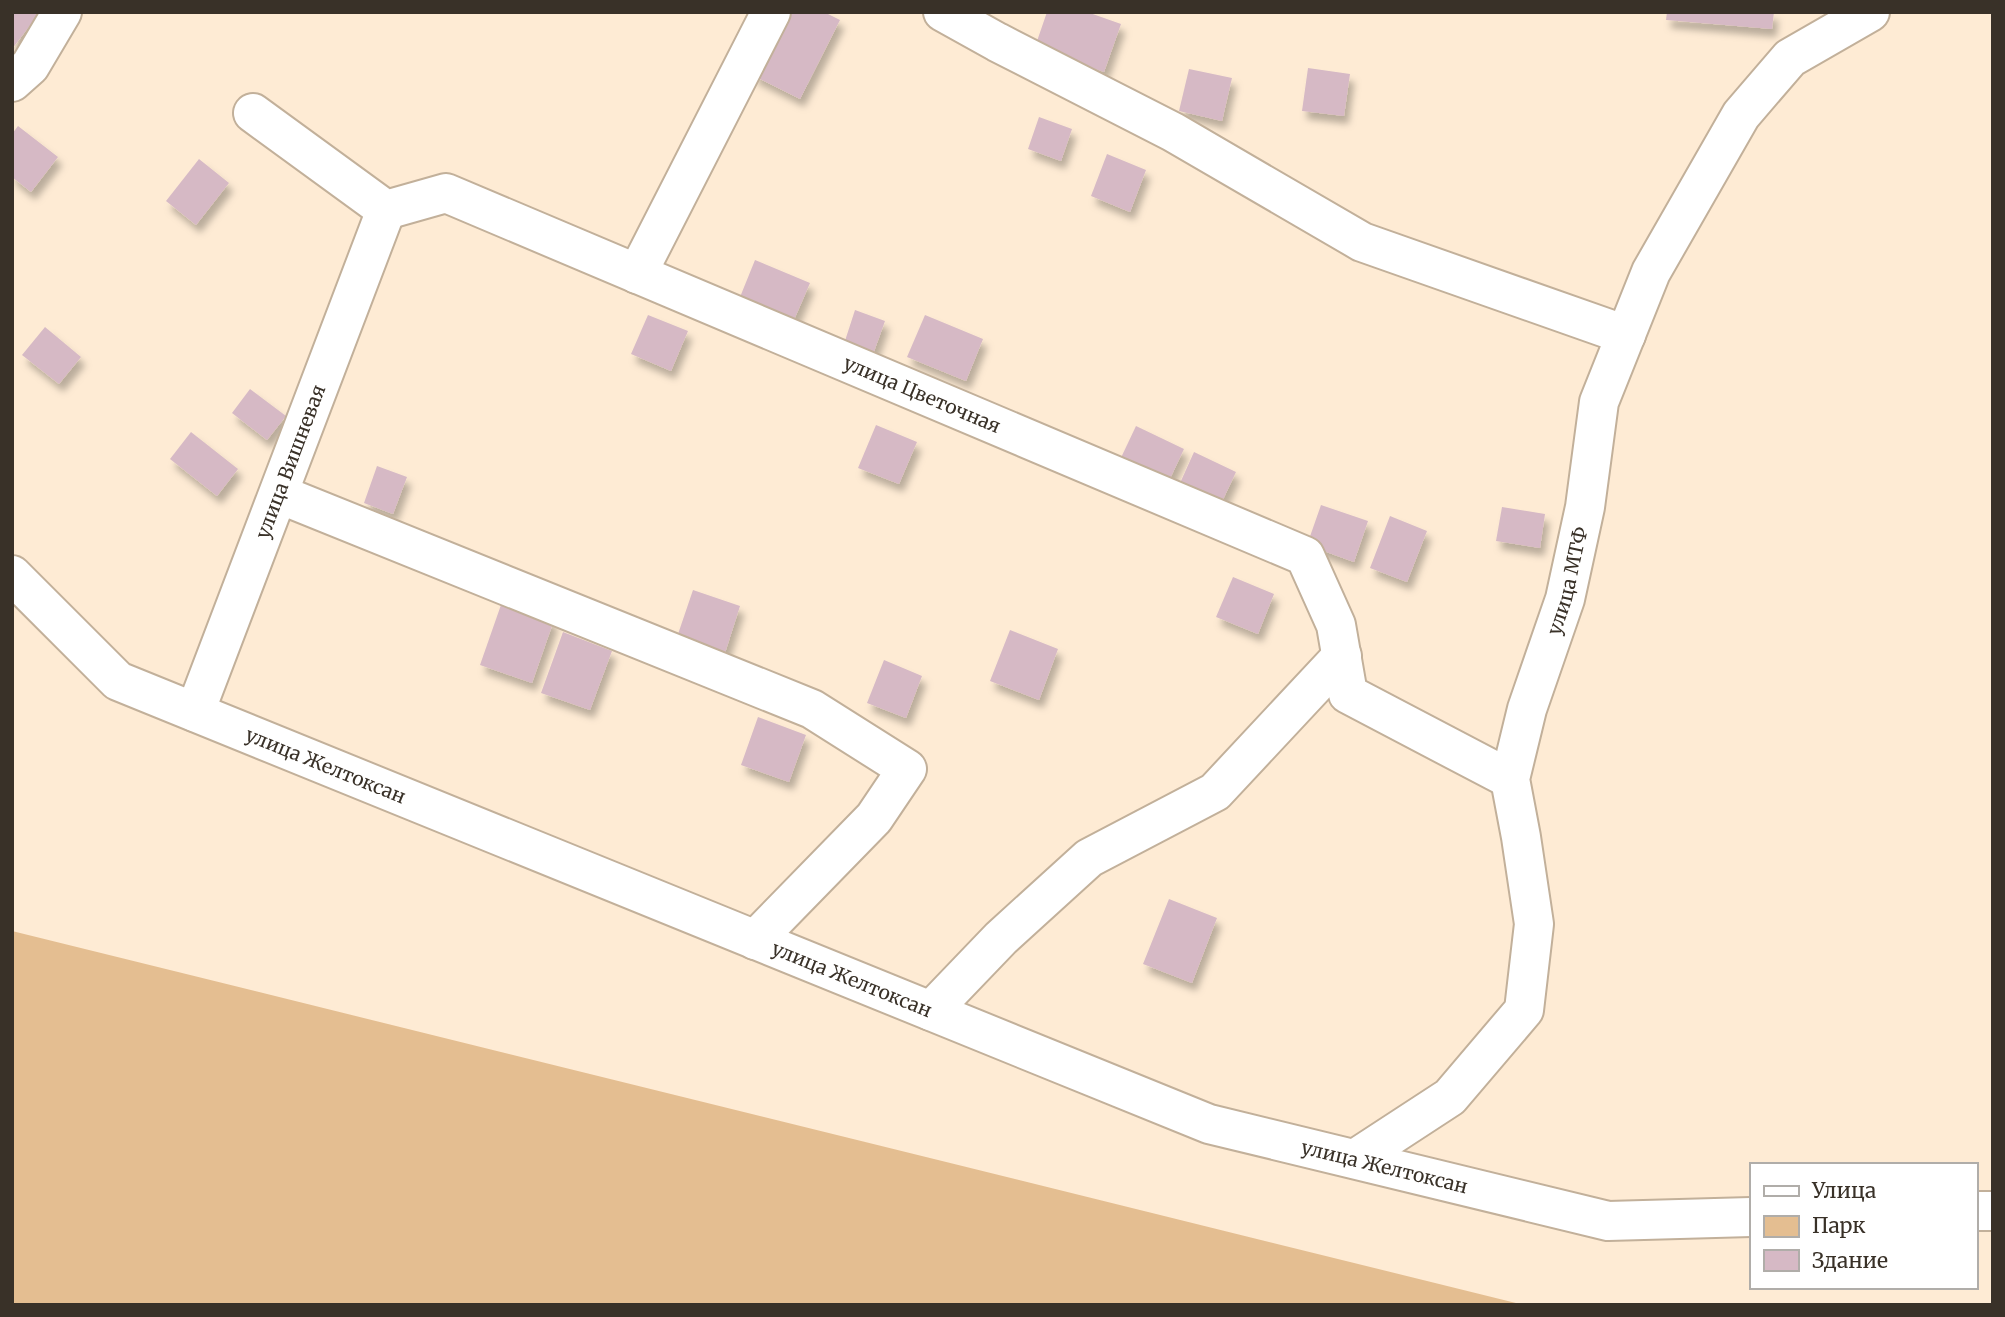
<svg xmlns="http://www.w3.org/2000/svg" width="2005" height="1317" font-family="Merriweather,serif">
<style>
.green{fill:#e4be91}
.building{fill:#d6b9c5;filter:url(#shadow)}
.lines{fill:none;stroke-linecap:round;stroke-linejoin:round}
.minor-casing{stroke:#c2b09a;stroke-width:42}
.minor{stroke:#fff;stroke-width:38}
.labels{text-anchor:middle;stroke-width:7;stroke-linejoin:round;paint-order:stroke}
.street-label{font-size:19px;fill:#393128;stroke:#fff}
</style>
<defs>
<filter id="shadow"><feDropShadow dx="4.5" dy="8" stdDeviation="3.5" flood-color="#0004"/></filter>
</defs>
<rect width="100%" height="100%" fill="#feebd4"/>
<path class="green" d="M12,931l1512,374h-1512z"/>
<g class="building">
<path d="M12,12h28l-28,37z"/>
<path d="M784,12h40l16,8 -40,79 -48,-24z"/>
<path d="M1047,12h40l34,12 -17,48 -69,-25z"/>
<path d="M1667,12h107l-2,17 -106,-9z"/>
<path d="M1308,68l42,6 -6,42 -42,-5z"/>
<path d="M1189,69l43,9 -10,43 -43,-10z"/>
<path d="M1039,117l33,12 -11,32 -33,-12z"/>
<path d="M18,126l40,31 -27,35 -19,-15v-43z"/>
<path d="M1107,154l39,16 -16,42 -39,-16z"/>
<path d="M199,159l30,24 -33,42 -30,-24z"/>
<path d="M755,260l55,23 -20,46 -54,-22z"/>
<path d="M855,310l30,11 -13,36 -29,-10z"/>
<path d="M648,315l40,16 -17,40 -40,-17z"/>
<path d="M925,315l58,24 -17,42 -59,-24z"/>
<path d="M45,327l36,30 -22,27 -37,-29z"/>
<path d="M250,389l36,27 -19,24 -35,-27z"/>
<path d="M876,425l41,17 -18,42 -41,-16z"/>
<path d="M1136,426l48,23 -18,38 -48,-23z"/>
<path d="M191,432l47,37 -21,27 -47,-37z"/>
<path d="M1194,452l42,20 -18,38 -42,-18z"/>
<path d="M377,466l30,11 -14,37 -29,-11z"/>
<path d="M1321,505l47,16 -14,41 -47,-17z"/>
<path d="M1502,507l43,7 -5,34 -44,-7z"/>
<path d="M1390,516l37,15 -20,51 -37,-14z"/>
<path d="M1233,577l41,17 -16,40 -42,-17z"/>
<path d="M693,590l47,16 -16,50 -48,-16z"/>
<path d="M502,602l52,18 -22,63 -52,-18z"/>
<path d="M1010,630l48,19 -19,51 -49,-19z"/>
<path d="M563,632l49,19 -22,59 -49,-17z"/>
<path d="M884,660l38,16 -16,42 -39,-15z"/>
<path d="M758,717l48,18 -17,47 -48,-17z"/>
<path d="M1169,899l48,19 -25,65 -49,-19z"/>
</g>
<g class="lines">
<g class="minor-casing">
<g id="minor">
<path d="M943,12l54,30 176,90 189,110 264,93"/>
<path d="M12,82l18,-16 32,-54"/>
<path id="s1" d="M253,113l133,97 60,-17 859,363 31,69 12,69 162,85"/>
<path d="M637,274l134,-262"/>
<path d="M279,494l533,215 95,60 -33,49 -119,122"/>
<path id="s2" d="M12,575l106,106 1091,443 399,97 143,-4"/>
<path id="s3" d="M195,712l191,-502"/>
<path d="M931,1011l70,-73 88,-80 126,-66 127,-136"/>
<path id="s4" d="M1355,1159l95,-62 74,-87 10,-86 -13,-87 -11,-58 17,-70 38,-110 20,-92 14,-105 52,-130 90,-157 49,-57 80,-46"/>
<path d="M1975,1211h18"/>
</g>
</g>
<use href="#minor" class="minor"/>
</g>
<g class="labels">
<g class="street-label">
<text dy="7" stroke="none"><textPath href="#s1" startOffset="744">улица Цветочная</textPath></text>
<text dy="7" stroke="none"><textPath href="#s3" startOffset="268">улица Вишневая</textPath></text>
<text dy="7" stroke="none"><textPath href="#s4" startOffset="668">улица МТФ</textPath></text>
<text dy="7" stroke="none"><textPath href="#s2" startOffset="374">улица Желтоксан</textPath></text>
<text dy="7" stroke="none"><textPath href="#s2" startOffset="942">улица Желтоксан</textPath></text>
<text dy="7" stroke="none"><textPath href="#s2" startOffset="1508">улица Желтоксан</textPath></text>
</g>
</g>
<rect width="2005" height="1317" fill="none" stroke="#393128" stroke-width="28"/>
<rect x="1750" y="1163" width="228" height="126" fill="#ffffff" stroke="#b0ada9" stroke-width="2"/>
<rect x="1764" y="1186" width="35" height="10" fill="#ffffff" stroke="#b0ada9" stroke-width="2"/>
<text x="1812" y="1198" font-size="21" fill="#393128">Улица</text>
<rect x="1764" y="1216" width="35" height="21" fill="#e4be91" stroke="#b0ada9" stroke-width="2"/>
<text x="1812" y="1233" font-size="21" fill="#393128">Парк</text>
<rect x="1764" y="1250" width="35" height="21" fill="#d6b9c5" stroke="#b0ada9" stroke-width="2"/>
<text x="1812" y="1268" font-size="21" fill="#393128">Здание</text>
</svg>
